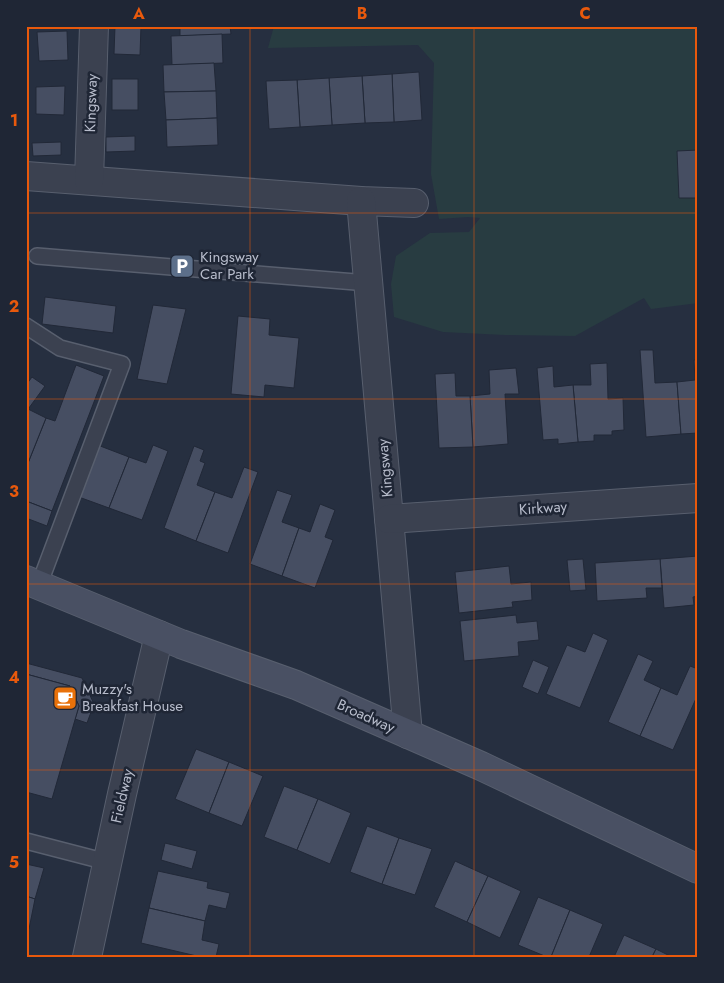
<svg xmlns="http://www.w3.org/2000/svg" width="724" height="983" font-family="Jost,sans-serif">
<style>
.green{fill:#283c41}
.building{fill:#464e62;stroke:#212837}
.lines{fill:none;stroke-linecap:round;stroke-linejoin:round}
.lane-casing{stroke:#585f6e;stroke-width:18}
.street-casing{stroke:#585f6e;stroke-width:30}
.secondary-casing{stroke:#585f6e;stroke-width:30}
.lane{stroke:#3b4150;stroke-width:15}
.street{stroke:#3b4150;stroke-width:28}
.secondary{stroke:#495063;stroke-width:28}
.grid{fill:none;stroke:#e8590c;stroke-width:1;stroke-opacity:0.55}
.labels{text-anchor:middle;stroke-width:5;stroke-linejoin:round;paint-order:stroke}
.street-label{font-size:15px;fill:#b7bccb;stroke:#1f2635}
.poi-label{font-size:15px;fill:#b7bccb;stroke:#1f2635;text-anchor:start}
.neatline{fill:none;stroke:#e8590c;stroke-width:2}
.grid-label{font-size:16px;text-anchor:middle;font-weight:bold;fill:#e8590c}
</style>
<rect width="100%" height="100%" fill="#262f40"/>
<path class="green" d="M274,26h424v277l-47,6 -7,-11 -69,38 -70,-1 -62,-3 -49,-15 -3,-33 5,-28 34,-23 39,-1 11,-14 -12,-1 -29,2 -8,-45 3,-111 -16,-18 -150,3z"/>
<g class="building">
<path d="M115,26h26l-1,29 -26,-1z"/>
<path d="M180,26h50l1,8 -51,2z"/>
<path d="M67,31l1,29 -29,1 -2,-29z"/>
<path d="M222,34l1,29 -51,2 -1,-29z"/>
<path d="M214,63l2,28 -52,1 -1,-27z"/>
<path d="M419,72l3,48 -28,2 -2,-48z"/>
<path d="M392,74l2,48 -29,1 -3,-47z"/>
<path d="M362,76l3,47 -33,2 -3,-47z"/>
<path d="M329,78l3,47 -32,2 -3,-47z"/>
<rect x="112" y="79" width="26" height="31"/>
<path d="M297,80l3,47 -31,2 -3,-48z"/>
<path d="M65,86l-1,29 -28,-1v-27z"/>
<path d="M216,91l1,27 -51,2 -2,-28z"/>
<path d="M217,118l1,27 -51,2 -1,-27z"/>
<path d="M135,136v15l-29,1v-15z"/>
<path d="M61,142v13l-28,1 -1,-13z"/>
<path d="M698,150v48h-19l-2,-47z"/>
<path d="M45,297l71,9 -3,27 -71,-9z"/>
<path d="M153,305l33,4 -19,75 -30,-5z"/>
<path d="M238,316l32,3 -1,16 30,3 -5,50 -29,-3 -1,12 -33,-3z"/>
<path d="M640,350h13l2,33 22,-1 4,52 -35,3z"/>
<path d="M694,360h4v73l-17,1 -4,-52 18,-2z"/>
<path d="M607,363l1,36 15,-1 1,32 -12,1v4h-18v6l-16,1 -5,-57h18l-1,-21z"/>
<path d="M76,365l28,11 -52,135 -26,-10v-33l20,-50 9,3z"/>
<path d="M553,366l1,21 19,-2 5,57 -20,2v-5l-15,1 -6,-72z"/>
<path d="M516,368l3,26h-14l3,50 -35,3 -3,-51 20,-2 -1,-24z"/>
<path d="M455,373l1,23h14l3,51 -34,1 -4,-74z"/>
<path d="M32,377l13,9 -19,26v-27z"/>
<path d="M28,409l18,9 -20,50v-56z"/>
<path d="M95,444l34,13 -20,51 -33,-12z"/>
<path d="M153,445l15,6 -26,69 -33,-12 20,-51 17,6z"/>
<path d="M194,446l10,4 -4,11 5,2 -8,22 18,7 -19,49 -32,-13z"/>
<path d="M244,467l14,5 -30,81 -32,-12 19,-49 17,6z"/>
<path d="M277,490l15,5 -10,27 17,6 -17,48 -32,-12z"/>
<path d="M26,501l26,10 -5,15 -21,-8z"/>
<path d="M320,504l15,6 -10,27 8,3 -18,48 -33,-12 17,-48 11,4z"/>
<path d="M698,556v40l-5,1 1,8 -30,3 -4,-49z"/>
<path d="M583,559l3,31 -16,1 -3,-31z"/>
<path d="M660,559l2,29h-16l1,10 -50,3 -2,-38z"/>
<path d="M509,566l2,18 20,-2 1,18 -20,2 1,5 -54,6 -4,-41z"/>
<path d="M516,615l1,8 20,-2 2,19 -21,2 1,14 -55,5 -4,-40z"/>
<path d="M593,633l15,7 -28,68 -34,-14 21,-49 18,7z"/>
<path d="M638,654l15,7 -9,19 17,8 -21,48 -32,-14z"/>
<path d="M533,660l16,7 -11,27 -16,-7z"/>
<path d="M26,663l56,15 12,26 -7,19 -12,-4 4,-13 -9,-20 -44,-12z"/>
<path d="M690,666l8,3v25l-25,56 -33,-14 21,-48 16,7z"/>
<path d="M26,674l44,12 9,20 -27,93 -26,-7z"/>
<path d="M196,749l33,13 -20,51 -34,-14z"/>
<path d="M229,762l34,14 -21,50 -33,-13z"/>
<path d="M284,786l34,13 -21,51 -33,-13z"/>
<path d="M318,799l33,14 -21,51 -33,-14z"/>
<path d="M367,826l32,12 -17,46 -32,-12z"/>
<path d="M399,838l33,11 -17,46 -33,-11z"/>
<path d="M165,843l32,8 -5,18 -31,-9z"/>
<path d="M455,861l33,15 -21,46 -33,-15z"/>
<path d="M26,864l18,4 -9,31 -9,-3z"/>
<path d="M158,871l50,11 -1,6 23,5 -4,16 -17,-4 -4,16 -56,-13z"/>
<path d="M488,876l33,15 -21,47 -33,-16z"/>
<path d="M26,896l9,3 -6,30h-3z"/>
<path d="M538,897l32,13 -19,47h-4l-29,-12z"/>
<path d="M149,908l56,13 -3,19 17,4 -3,13h-15l-60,-14z"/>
<path d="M570,910l33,14 -14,33h-38z"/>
<path d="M624,935l32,14 -4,8h-38z"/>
<path d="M656,949l16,8h-20z"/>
</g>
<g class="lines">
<g class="lane-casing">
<g id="lane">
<path d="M37,256l331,27"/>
<path d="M26,326l34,22 62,16 -83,221"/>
<path d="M26,841l81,21"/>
</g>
</g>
<g class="street-casing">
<g id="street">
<path d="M26,176l335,25 53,2"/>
<path d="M89,180l5,-154"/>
<path d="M361,201l47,533"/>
<path d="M389,519l309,-21"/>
<path d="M87,957l35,-163 37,-159"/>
</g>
</g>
<g class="secondary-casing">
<path id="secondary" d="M26,580l155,64 115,41 185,81 217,103"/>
</g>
<use href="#lane" class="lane"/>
<use href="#street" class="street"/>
<use href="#secondary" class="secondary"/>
</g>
<path class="grid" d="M250,26v931M474,26v931M26,213h672M26,399h672M26,584h672M26,770h672"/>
<defs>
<g id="parking-square" transform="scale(1.25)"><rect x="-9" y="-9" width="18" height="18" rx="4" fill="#5c6f8a" stroke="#1f2635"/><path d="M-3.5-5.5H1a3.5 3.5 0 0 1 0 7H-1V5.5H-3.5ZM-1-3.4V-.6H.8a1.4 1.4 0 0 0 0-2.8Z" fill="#fff"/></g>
<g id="cafe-square" transform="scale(1.25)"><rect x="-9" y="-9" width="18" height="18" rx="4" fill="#e8710a" stroke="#1f2635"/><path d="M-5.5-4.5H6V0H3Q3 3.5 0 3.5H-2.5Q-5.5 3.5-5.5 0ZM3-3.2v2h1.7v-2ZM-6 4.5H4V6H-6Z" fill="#fff"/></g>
</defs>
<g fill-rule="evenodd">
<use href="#parking-square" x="182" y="266"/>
<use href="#cafe-square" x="65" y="698"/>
</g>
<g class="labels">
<g class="street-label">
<text transform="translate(91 103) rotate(-88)" y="5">Kingsway</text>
<text transform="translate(385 468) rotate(-95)" y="5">Kingsway</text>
<text transform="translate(543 508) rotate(-4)" y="5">Kirkway</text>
<text transform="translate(366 716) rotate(24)" y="5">Broadway</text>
<text transform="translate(122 796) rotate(-77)" y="5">Fieldway</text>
</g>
<g class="poi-label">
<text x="200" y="262">Kingsway<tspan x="200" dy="17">Car Park</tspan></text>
<text x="82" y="694">Muzzy's<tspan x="82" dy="17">Breakfast House</tspan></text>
</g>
</g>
<rect width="724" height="983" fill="none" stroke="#1f2635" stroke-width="55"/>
<rect x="28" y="28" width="668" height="928" class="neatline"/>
<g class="grid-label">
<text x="139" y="19">A</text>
<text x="362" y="19">B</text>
<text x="585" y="19">C</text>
<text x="14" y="126">1</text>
<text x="14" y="312">2</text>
<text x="14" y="497">3</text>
<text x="14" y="683">4</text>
<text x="14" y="868">5</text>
</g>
</svg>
